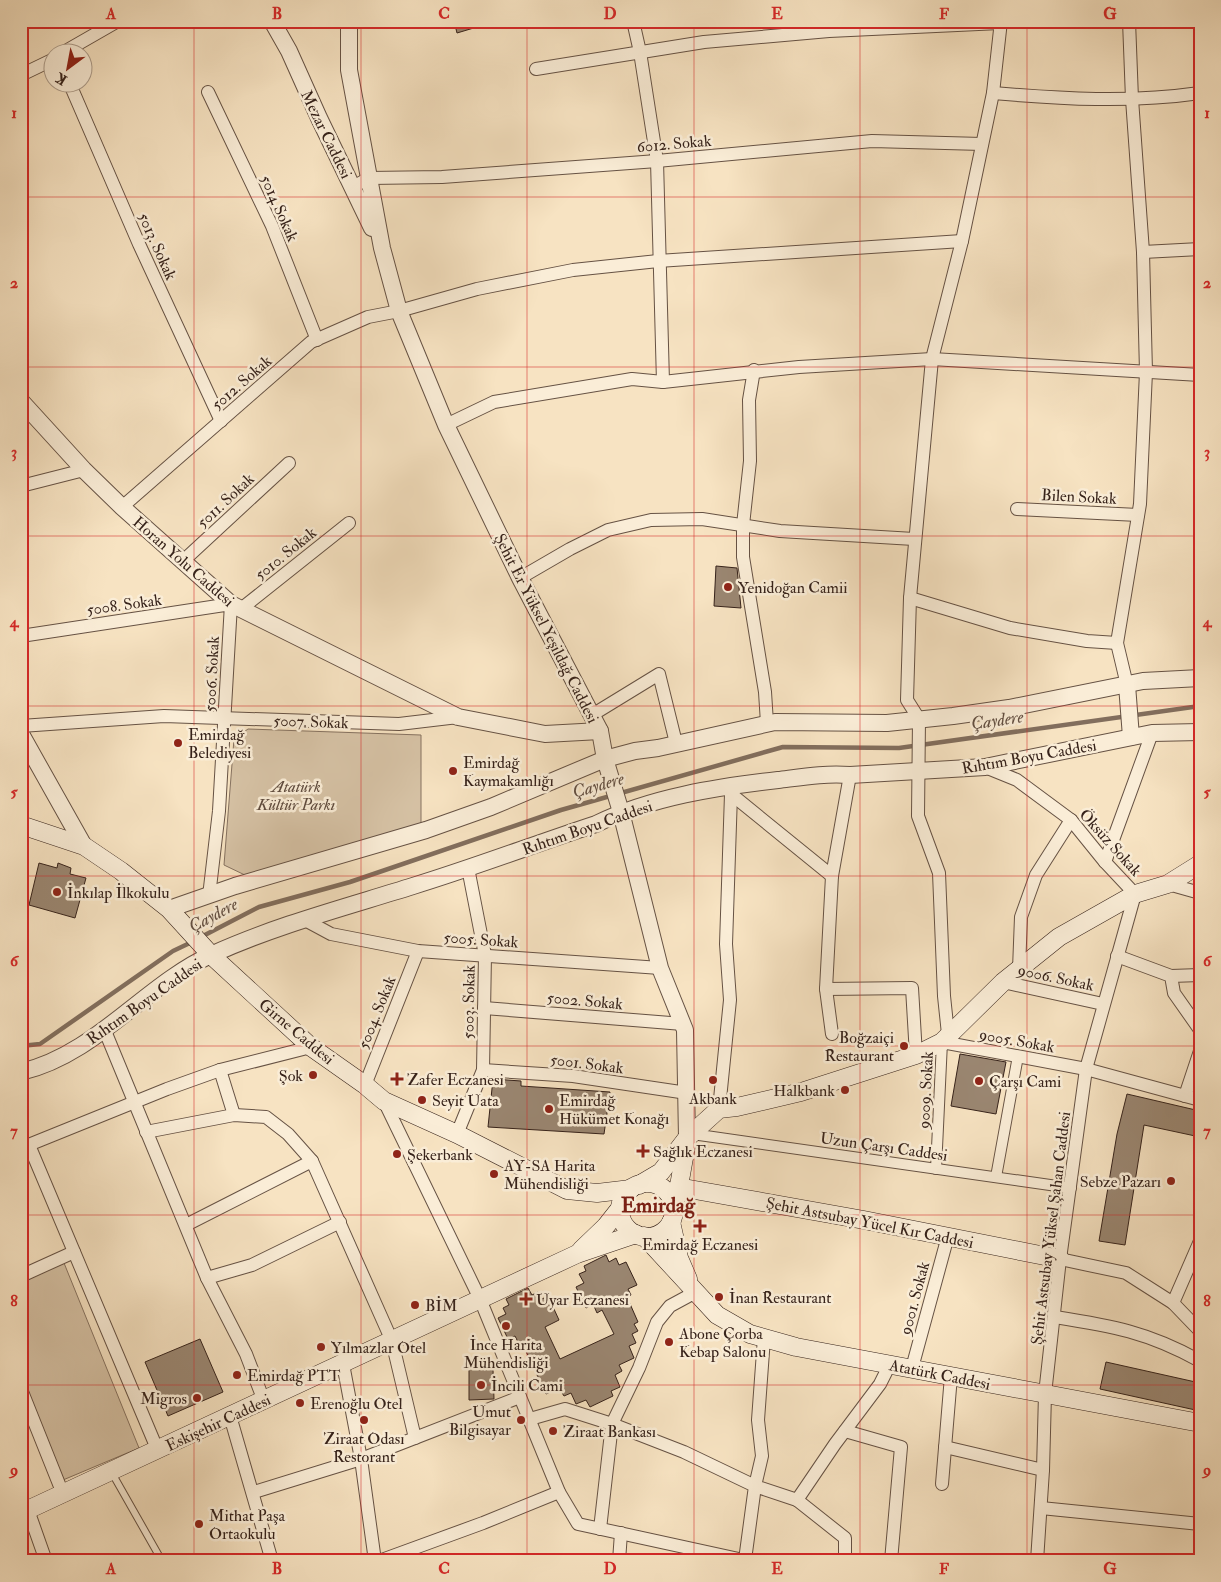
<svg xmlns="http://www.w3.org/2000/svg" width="1221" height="1582" font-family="'IM FELL Double Pica',serif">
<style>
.green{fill:#d6c2a5;stroke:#867260}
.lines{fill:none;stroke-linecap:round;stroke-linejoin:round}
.stream{stroke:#826e5d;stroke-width:4.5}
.building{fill:#9a8671;stroke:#36221a}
.service-casing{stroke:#665244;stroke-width:8}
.pedestrian-casing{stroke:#665244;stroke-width:12}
.minor-casing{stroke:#665244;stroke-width:14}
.tertiary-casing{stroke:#665244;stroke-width:18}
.secondary-casing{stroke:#36221a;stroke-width:19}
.service{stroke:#faedd7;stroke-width:6}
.pedestrian{stroke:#faedd7;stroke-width:10}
.minor{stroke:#faedd7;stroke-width:12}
.tertiary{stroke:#faedd7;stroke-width:16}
.secondary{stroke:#faedd7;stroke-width:18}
.grid{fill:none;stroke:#d62828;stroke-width:1;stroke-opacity:0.55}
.poi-dot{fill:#8f2418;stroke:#faedd7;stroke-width:2}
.labels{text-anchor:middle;stroke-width:5;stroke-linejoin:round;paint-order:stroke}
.street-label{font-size:16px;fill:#36221a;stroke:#faedd7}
.poi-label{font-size:16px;fill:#36221a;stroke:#faedd7;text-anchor:start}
.park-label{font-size:16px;font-style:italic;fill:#5e4a3d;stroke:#faedd7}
.water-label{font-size:18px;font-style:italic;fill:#624e41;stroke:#faedd7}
.district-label{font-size:21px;font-weight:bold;fill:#7a1f14;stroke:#faedd7}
.neatline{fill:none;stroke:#d62828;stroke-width:2}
.grid-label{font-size:16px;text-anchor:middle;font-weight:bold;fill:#d62828}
</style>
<rect width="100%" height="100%" fill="#f7e3c2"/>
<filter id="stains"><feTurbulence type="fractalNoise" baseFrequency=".004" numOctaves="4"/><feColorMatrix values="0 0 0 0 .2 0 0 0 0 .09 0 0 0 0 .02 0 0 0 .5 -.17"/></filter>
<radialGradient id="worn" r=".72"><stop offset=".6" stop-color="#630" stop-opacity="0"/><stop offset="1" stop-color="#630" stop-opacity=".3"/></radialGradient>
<g class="green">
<path d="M248,729l173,6v90l-174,51 -23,-11 10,-126z"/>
<path d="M64,1263l75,185 -76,32 -42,-102v-96z"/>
</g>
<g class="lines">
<g class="stream">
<path d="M201,937l58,-30 91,-25 211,-72 222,-63 116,1 301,-42"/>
<path d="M21,1046l19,-2 133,-93 21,-10"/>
</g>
</g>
<g class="building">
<path d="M454,21h32l1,3 -30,9z"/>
<path d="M716,566l21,2 4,40 -27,-2z"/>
<path d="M39,863l18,5 1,-5 13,5 -1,6 16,4 -11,40 -46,-13z"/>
<path d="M960,1054l46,8 -10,52 -45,-8z"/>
<path d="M493,1079l28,2v5l89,6 -6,42 -116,-7z"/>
<path d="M1127,1094l73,17v26l-56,-12 -19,120 -26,-4 18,-107z"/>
<path d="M606,1255l3,7 7,-4 3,7 7,-3 11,23 -9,4 3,6 -4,2 11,25 -4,2 4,7 -6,3 4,9 -7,3 5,12 -15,7 3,6 -7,4 5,12 -9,4 2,5 -23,11 -4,-7 -10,4 -5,-11 -7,3 -5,-8 -13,6 -24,-51 -3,1 -4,-8 -7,3 -10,-21 8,-4 -3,-6 6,-3 -3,-6 22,-11 4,7 6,-3 4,7 6,-3 11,24 -14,7 15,32 54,-25 -12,-24 -5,3 -4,-9 -7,4 -10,-21 8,-4 -5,-9 7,-3 -2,-5z"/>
<path d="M200,1339l23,53 -55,24 -23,-54z"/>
<path d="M1106,1362l94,21v28l-100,-22z"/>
<path d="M469,1367l24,3 1,29 -25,1z"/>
</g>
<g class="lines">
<g class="service-casing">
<path id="service" d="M112,1473l50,88"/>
</g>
<g class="pedestrian-casing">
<g id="pedestrian">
<path d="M692,1134l379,54"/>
<path d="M936,1169l6,-127"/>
<path d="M996,1177l22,-121"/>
</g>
</g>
<g class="minor-casing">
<g id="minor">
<path d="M633,21l7,31 17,109 6,221"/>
<path d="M64,52l54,-31"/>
<path d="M536,69l168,-27 125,-11 171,-8"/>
<path d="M21,75l31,-15"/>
<path d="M69,82l70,162 82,177"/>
<path d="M208,92l64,134 45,114"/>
<path d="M993,93c69,6 137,10 207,0"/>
<path d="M353,187l16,-9 73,-1 215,-16 215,-20 110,3"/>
<path d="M1143,252l57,-3"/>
<path d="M754,370l-5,30 1,61 -7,64v32l22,135 2,31"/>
<path d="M446,425l48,-23 138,-23 31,3 136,-15 133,-8 268,16"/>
<path d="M21,486l63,-16"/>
<path d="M122,507l189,-165 57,-25 31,-6 78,-22 96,-19 85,-9 304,-20"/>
<path d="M1017,509l121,6"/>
<path d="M183,561l106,-98"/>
<path d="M520,578l50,-29 38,-19 43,-10 51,-1 78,12 134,8"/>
<path d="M910,598l100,30 77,13 30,2"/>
<path d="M241,609l108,-86"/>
<path d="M21,636l210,-32 -12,207 -10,85"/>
<path d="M1127,685l-10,-42 23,-139 6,-132 -3,-120 -11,-153 -3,-78"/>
<path d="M592,715l67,-41 17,69"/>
<path d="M21,726l143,-10 235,8 59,-7"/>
<path d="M985,767l32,13 54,40 34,42 30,32 -49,175 -26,190 -15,135 -2,76 -6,91"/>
<path d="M731,794l101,82"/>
<path d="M1105,862l47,-129"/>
<path d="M1168,884l32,9"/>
<path d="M305,920l26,14 87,17 242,17"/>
<path d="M1117,956l54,20 3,17 26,37"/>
<path d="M1019,969l2,-52 15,-42 35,-55"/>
<path d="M1171,976l29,-1"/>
<path d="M1003,982l100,22"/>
<path d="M826,989l86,-1 4,67"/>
<path d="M484,1008l199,16"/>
<path d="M105,1031l102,247 39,76 18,47"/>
<path d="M832,1034l-6,-45 6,-113 18,-101"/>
<path d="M948,1034l-4,-38 -5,-123 -21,-57 1,-97 -12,-19 3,-102 22,-239 30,-118 31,-148 8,-72"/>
<path d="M942,1042l144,27 114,31"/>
<path d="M220,1070l14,45"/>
<path d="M483,1070l90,6 114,17"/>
<path d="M365,1085l53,-134"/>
<path d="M1185,1096l15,-45"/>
<path d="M384,1101l96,198 79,193 19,32 170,37"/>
<path d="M719,1109l11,-109 -4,-56 5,-150 -3,-8"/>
<path d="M146,1132l88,-17 32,2 22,17 24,27 80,180 23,97"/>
<path d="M457,1134l26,-64 2,-115 -17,-87"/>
<path d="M29,1145l129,306"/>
<path d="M21,1148l146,-59 53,-19 91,-23"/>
<path d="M186,1225l126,-64"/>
<path d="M1060,1259l66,14 47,30 27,28"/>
<path d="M21,1276l53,-24"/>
<path d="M207,1278l45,-13 88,-43"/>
<path d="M1173,1303l27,-62"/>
<path d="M1055,1317c57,9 93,15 145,44"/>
<path d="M764,1338l-6,82 4,36 -7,30 42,14 38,-56 45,-60 10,-20"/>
<path d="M343,1364l18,95 14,102"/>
<path d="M912,1368l36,-132"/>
<path d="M21,1389l42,105"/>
<path d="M230,1416l42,145"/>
<path d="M530,1419l35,-10 47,15 72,28 71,34 -10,74"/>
<path d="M845,1431l56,16 -10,114"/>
<path d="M945,1447l98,23"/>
<path d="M942,1484l9,-108"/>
<path d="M254,1492l107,-33 159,-62"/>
<path d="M797,1500l48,38v23"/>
<path d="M1041,1508l159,16"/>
<path d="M28,1510l18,51"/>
<path d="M600,1529l12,-105 27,-56 18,-46 13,-16 24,-13"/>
<path d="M379,1561l104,-38 76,-31"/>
<path d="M619,1561l2,-28"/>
</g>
</g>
<g class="tertiary-casing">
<g id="tertiary">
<path d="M272,21l17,30 30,67 53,110"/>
<path d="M349,21v49l33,178 17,63 47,114 74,153 80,153 5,28 16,53 39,156 25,62 2,108"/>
<path d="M21,401l63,69 38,37 109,97 227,113 87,17 55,-3"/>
<path d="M1127,685l4,52"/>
<path d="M21,734l63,112"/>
<path d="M169,909l66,-23 191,-56 65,-23 114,-48 30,-8 23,-3 117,-26 112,1 66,-7 56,-8 134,-27 57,-3"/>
<path d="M21,1072c76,-18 123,-87 192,-118 64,-29 133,-47 200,-68 62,-19 122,-42 183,-62 55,-27 121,-37 182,-44 24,-3 47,-7 72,-5l135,-8 167,-34 48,-1"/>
</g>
</g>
<g class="secondary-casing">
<g id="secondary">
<path d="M21,825l63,21 37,25 48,38 42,46 100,92 54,38 19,16 73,33 110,56 30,3 34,-4"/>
<circle cx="647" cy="1210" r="27"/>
<path d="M639,1185l22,-13 26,-34 32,-29 18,-2 64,-15 115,-37 26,-13 61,-60 56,-45 76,-43 33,-10 32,-20"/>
<path d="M678,1187l186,33 196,39"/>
<path d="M677,1197l10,-56"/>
<path d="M671,1222l8,36 9,21"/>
<path d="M644,1236l73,79 33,19 46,13 404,76"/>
<path d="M581,1250l25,-24 15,-19"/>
<path d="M21,1513l556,-259 59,-20"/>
</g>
</g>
<use href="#service" class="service"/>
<use href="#pedestrian" class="pedestrian"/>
<use href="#minor" class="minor"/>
<use href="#tertiary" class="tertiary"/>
<use href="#secondary" class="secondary"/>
</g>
<path class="grid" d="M194,21v1540M361,21v1540M527,21v1540M694,21v1540M860,21v1540M1027,21v1540M21,197h1179M21,367h1179M21,536h1179M21,706h1179M21,876h1179M21,1046h1179M21,1215h1179M21,1385h1179"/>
<g class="poi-dot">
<circle cx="728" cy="587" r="5"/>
<circle cx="178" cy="743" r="5"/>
<circle cx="453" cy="771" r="5"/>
<circle cx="57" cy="892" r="5"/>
<circle cx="904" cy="1046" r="5"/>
<circle cx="313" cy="1075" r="5"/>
<path d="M394.5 1071.5h5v5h5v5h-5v5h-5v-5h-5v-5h5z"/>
<circle cx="713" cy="1080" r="5"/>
<circle cx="979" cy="1081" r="5"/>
<circle cx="845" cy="1090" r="5"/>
<circle cx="422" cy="1100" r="5"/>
<circle cx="549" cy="1109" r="5"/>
<path d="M640.5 1143.5h5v5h5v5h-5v5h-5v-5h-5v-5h5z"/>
<circle cx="397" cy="1154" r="5"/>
<circle cx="494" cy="1174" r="5"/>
<circle cx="1171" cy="1181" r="5"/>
<path d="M697.5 1218.5h5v5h5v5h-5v5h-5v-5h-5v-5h5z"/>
<circle cx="719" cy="1297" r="5"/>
<path d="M523.5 1291.5h5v5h5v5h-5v5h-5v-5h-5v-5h5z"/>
<circle cx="415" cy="1305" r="5"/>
<circle cx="506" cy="1326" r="5"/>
<circle cx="669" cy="1342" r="5"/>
<circle cx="321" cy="1347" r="5"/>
<circle cx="237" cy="1375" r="5"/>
<circle cx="481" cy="1385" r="5"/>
<circle cx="197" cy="1398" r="5"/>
<circle cx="300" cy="1403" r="5"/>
<circle cx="364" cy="1420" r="5"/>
<circle cx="521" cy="1420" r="5"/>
<circle cx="553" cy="1431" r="5"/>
<circle cx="199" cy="1524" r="5"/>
</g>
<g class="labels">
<g class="street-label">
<text transform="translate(327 134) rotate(64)" y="6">Mezar Caddesi</text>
<text transform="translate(674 143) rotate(-5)" y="6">6012. Sokak</text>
<text transform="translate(280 208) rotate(66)" y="6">5014 Sokak</text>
<text transform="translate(158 246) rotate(66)" y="6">5013. Sokak</text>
<text transform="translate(241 382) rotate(-41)" y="6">5012. Sokak</text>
<text transform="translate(1079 496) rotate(3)" y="6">Bilen Sokak</text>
<text transform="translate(225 500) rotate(-43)" y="6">5011. Sokak</text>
<text transform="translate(285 553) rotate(-39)" y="6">5010. Sokak</text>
<text transform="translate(184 561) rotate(41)" y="6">Horan Yolu Caddesi</text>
<text transform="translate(124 604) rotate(-8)" y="6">5008. Sokak</text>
<text transform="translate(547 628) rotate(63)" y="6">Şehit Er Yüksel Yeşildağ Caddesi</text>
<text transform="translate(211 674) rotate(-87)" y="6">5006. Sokak</text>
<text transform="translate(311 721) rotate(2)" y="6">5007. Sokak</text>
<text transform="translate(1029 756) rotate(-10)" y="6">Rıhtım Boyu Caddesi</text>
<text transform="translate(587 827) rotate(-19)" y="6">Rıhtım Boyu Caddesi</text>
<text transform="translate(1111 842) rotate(48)" y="6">Öksüz Sokak</text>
<text transform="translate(481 939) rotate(4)" y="6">5005. Sokak</text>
<text transform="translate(1056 977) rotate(12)" y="6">9006. Sokak</text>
<text transform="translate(585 1000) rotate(5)" y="6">5002. Sokak</text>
<text transform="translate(144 1001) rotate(-35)" y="6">Rıhtım Boyu Caddesi</text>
<text transform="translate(468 1002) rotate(-89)" y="6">5003. Sokak</text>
<text transform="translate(376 1012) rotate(-68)" y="6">5004. Sokak</text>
<text transform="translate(297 1031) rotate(40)" y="6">Girne Caddesi</text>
<text transform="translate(1017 1040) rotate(10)" y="6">9005. Sokak</text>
<text transform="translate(587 1063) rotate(7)" y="6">5001. Sokak</text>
<text transform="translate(925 1090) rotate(-87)" y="6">9009. Sokak</text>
<text transform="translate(884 1146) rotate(8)" y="6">Uzun Çarşı Caddesi</text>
<text transform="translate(870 1222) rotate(11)" y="6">Şehit Astsubay Yücel Kır Caddesi</text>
<text transform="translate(1050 1228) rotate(-83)" y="6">Şehit Astsubay Yüksel Şahan Caddesi</text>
<text transform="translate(914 1298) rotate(-75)" y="6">9001. Sokak</text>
<text transform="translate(940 1374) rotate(11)" y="6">Atatürk Caddesi</text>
<text transform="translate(218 1422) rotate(-25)" y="6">Eskişehir Caddesi</text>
</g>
<g class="poi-label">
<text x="738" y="593">Yenidoğan Camii</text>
<text x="188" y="740">Emirdağ<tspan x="188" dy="18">Belediyesi</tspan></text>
<text x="463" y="768">Emirdağ<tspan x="463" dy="18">Kaymakamlığı</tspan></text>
<text x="67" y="898">İnkılap İlkokulu</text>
<text x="894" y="1043" text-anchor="end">Boğzaiçi<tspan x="894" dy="18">Restaurant</tspan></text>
<text x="303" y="1081" text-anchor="end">Şok</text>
<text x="407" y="1085">Zafer Eczanesi</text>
<text x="989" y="1087">Çarşı Cami</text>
<text x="835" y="1096" text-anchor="end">Halkbank</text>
<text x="713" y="1104" text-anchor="middle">Akbank</text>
<text x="432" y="1106">Seyit Uata</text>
<text x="559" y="1106">Emirdağ<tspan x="559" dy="18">Hükümet Konağı</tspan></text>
<text x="653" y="1157">Sağlık Eczanesi</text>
<text x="407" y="1160">Şekerbank</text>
<text x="504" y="1171">AY-SA Harita<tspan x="504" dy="18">Mühendisliği</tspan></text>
<text x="1161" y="1187" text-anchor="end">Sebze Pazarı</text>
<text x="700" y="1250" text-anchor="middle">Emirdağ Eczanesi</text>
<text x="729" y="1303">İnan Restaurant</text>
<text x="536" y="1305">Uyar Eczanesi</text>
<text x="425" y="1311">BİM</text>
<text x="679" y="1339">Abone Çorba<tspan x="679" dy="18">Kebap Salonu</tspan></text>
<text x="506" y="1350" text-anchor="middle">İnce Harita<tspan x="506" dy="18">Mühendisliği</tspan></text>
<text x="331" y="1353">Yılmazlar Otel</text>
<text x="247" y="1381">Emirdağ PTT</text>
<text x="491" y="1391">İncili Cami</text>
<text x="187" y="1404" text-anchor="end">Migros</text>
<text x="310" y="1409">Erenoğlu Otel</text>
<text x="511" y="1417" text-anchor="end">Umut<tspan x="511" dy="18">Bilgisayar</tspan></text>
<text x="563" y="1437">Ziraat Bankası</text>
<text x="364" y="1444" text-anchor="middle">Ziraat Odası<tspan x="364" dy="18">Restorant</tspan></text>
<text x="209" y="1521">Mithat Paşa<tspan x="209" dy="18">Ortaokulu</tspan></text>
</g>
<g class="park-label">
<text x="296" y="792">Atatürk<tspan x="296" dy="18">Kültür Parkı</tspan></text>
</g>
<g class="water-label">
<text transform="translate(997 720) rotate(-8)" y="6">Çaydere</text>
<text transform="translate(598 785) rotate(-16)" y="6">Çaydere</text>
<text transform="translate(213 915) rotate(-28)" y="6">Çaydere</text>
</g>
<g class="district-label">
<text x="658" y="1212">Emirdağ</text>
</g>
</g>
<rect width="1221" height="1582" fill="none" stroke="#f7e3c2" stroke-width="55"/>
<g transform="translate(68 68) rotate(212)"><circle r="24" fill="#faedd7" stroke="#ac9c8b"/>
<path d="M0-4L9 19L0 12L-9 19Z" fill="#8f2418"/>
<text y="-8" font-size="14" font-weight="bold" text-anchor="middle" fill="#36221a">K</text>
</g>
<rect x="28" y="28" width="1166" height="1526" class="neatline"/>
<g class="grid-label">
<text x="111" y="19">A</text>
<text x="277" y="19">B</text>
<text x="444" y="19">C</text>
<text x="610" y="19">D</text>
<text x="777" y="19">E</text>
<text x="944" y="19">F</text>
<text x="1110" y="19">G</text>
<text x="14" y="118">1</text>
<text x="1207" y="118">1</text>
<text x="14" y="288">2</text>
<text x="1207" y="288">2</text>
<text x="14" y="457">3</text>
<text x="1207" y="457">3</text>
<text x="14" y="627">4</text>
<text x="1207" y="627">4</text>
<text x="14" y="797">5</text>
<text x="1207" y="797">5</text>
<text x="14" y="966">6</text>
<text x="1207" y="966">6</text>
<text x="14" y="1136">7</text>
<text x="1207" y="1136">7</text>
<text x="14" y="1306">8</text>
<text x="1207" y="1306">8</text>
<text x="14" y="1475">9</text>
<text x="1207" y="1475">9</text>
<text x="111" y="1574">A</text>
<text x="277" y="1574">B</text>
<text x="444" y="1574">C</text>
<text x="610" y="1574">D</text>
<text x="777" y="1574">E</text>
<text x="944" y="1574">F</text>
<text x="1110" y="1574">G</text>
</g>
<rect width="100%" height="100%" filter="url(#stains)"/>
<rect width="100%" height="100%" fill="url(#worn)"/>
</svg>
